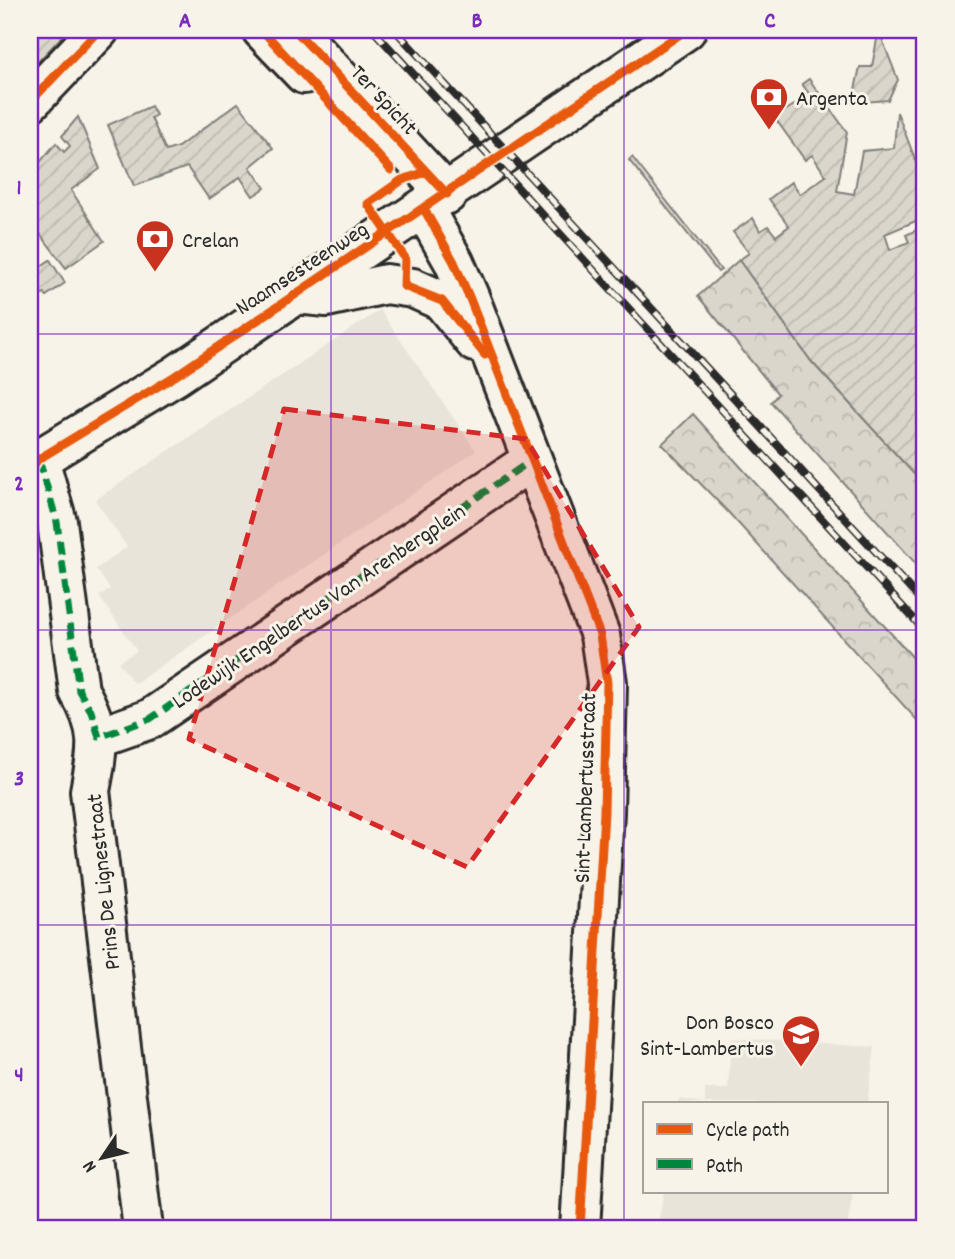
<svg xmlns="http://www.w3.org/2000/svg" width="955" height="1259" font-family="Dekko,sans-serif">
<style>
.built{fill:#e8e4da}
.green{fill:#dad6cc;stroke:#82807c;stroke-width:2}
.forest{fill:url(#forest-crowns);stroke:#82807c;stroke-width:2}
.garden{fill:url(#garden-furrows);stroke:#82807c;stroke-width:2}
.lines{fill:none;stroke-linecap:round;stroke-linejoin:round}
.minor-casing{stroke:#2b2b2b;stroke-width:44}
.primary-casing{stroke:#2b2b2b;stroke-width:44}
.minor{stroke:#f7f3e8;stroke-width:38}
.primary{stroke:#f7f3e8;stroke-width:38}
.rail-casing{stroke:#2b2b2b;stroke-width:8}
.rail{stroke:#f7f3e8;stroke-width:5;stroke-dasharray:16;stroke-linecap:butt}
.quiet{stroke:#00873e;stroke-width:7;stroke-dasharray:14 7;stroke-linecap:butt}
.cycleway-casing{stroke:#f7f3e8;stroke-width:13}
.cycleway{stroke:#e8590c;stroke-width:9}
.marked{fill:#d62828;fill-opacity:0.2;stroke:#d62828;stroke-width:5;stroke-dasharray:14 9;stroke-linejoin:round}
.grid{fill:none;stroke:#7b2cbf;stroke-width:2;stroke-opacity:0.55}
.labels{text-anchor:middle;stroke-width:6;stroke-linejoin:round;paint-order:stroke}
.poi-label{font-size:23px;fill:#2b2b2b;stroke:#f7f3e8;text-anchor:start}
.street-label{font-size:23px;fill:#2b2b2b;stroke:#f7f3e8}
.neatline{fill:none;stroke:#7b2cbf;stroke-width:2.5}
.grid-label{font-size:23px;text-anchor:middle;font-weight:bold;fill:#7b2cbf}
</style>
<defs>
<pattern id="forest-crowns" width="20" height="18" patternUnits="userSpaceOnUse" patternTransform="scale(1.75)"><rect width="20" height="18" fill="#dad6cc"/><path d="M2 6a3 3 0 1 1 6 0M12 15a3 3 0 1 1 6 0" fill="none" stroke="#bbb8af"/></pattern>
<pattern id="garden-furrows" width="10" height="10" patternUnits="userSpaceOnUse" patternTransform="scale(1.75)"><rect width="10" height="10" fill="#dad6cc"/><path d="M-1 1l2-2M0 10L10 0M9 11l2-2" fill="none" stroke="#bbb8af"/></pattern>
</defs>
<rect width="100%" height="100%" fill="#f7f3e8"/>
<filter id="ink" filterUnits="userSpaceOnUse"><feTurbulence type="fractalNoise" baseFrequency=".0143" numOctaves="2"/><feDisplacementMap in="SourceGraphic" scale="14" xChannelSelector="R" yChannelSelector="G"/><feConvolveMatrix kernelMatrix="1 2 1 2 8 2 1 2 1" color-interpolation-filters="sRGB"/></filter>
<g filter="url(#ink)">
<g class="built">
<path d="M380,310l96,141 -342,233 -16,-22 19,-11 -38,-55 11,-7 -14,-20 31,-22 -32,-47z"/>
<path d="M731,1038l144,9 -8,56h-189l1,-4 26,4v-14h23z"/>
<path d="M664,1191h189l-6,38h-190z"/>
</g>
<path class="green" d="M632,157l89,113 -3,2 -89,-112z"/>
<g class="forest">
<path d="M739,260l72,101 114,125v88l-154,-172 7,-8 -80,-98z"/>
<path d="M693,414l232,257v58l-196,-216 -67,-69z"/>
</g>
<g class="garden">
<path d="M30,30h38l-38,40z"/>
<path d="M877,39h5l16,41 -10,20 -36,3 8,-36h12z"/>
<path d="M809,79l38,53 -10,59 17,3 8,-43 32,-3 3,-36 28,73v32l-40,17 5,16 19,-8 -3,-7 19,-9v260l-114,-125 -72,-101 10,-7 -16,-21 20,-14 7,13 8,-5 8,10 13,-10 -20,-27 22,-17 9,12 26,-18 -14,-21 -7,5 -38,-53 8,-6 8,11 27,-17 -8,-11z"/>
<path d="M238,103l35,45 -23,19 15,21 -12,8 -13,-19 -31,22 -22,-32 -53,19 -26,-61 43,-19 5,9 -5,3 15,33 12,-4z"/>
<path d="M78,117l22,52 -29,21 33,51 -38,27 -28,-37 -8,5v-62l26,-31 8,9 6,-6 -8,-10z"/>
<path d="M50,260l15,23 -19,13 -2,-3 -14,9v-33l2,3z"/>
</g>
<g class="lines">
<g class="minor-casing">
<g id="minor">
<path d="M262,30l42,44"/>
<path d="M295,30l152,164"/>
<path d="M30,102l69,-72"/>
<path d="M424,209l30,53 16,37 130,336 7,48 -3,129 -24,417"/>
<path d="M295,294l32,3 59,-13 27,4 29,13 33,41"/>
<path d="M39,459l18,63 22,169c23,39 19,58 11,100l53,438"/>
<path d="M99,737l51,-18 382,-259"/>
</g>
</g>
<g class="primary-casing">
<path id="primary" d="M30,461l9,-2 136,-83 511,-346"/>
</g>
<use href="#minor" class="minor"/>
<use href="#primary" class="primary"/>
<g class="rail-casing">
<g id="rail">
<path d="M373,30l552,601"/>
<path d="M395,30l530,575"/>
</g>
</g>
<use href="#rail" class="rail"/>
<path class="quiet" d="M39,459l18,63 22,169 12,20 8,26 51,-18 382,-259"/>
<g class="cycleway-casing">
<g id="cycleway">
<path d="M262,30l129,140"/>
<path d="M295,30l152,164"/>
<path d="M30,102l69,-72"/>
<path d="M426,172l-24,8 -34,24 37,54 -1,28 38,15 43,54"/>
<path d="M424,209l30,53 16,37 130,336 7,48 -3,129 -24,417"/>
<path d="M30,472l7,-12 138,-84 511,-346"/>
</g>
</g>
<use href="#cycleway" class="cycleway"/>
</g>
</g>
<path class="marked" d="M284,409l242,30 113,188 -172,240 -278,-128z"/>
<path class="grid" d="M331,30v1199M624,30v1199M30,334h895M30,630h895M30,925h895"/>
<defs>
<g id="bank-pin" transform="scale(2.0125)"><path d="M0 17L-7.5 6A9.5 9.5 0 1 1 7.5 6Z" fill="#c8321e" stroke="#f7f3e8"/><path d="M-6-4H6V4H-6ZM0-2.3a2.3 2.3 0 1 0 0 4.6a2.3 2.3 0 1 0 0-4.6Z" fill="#fff"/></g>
<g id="school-pin" transform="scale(2.0125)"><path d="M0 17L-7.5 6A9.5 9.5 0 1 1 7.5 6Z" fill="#c8321e" stroke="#f7f3e8"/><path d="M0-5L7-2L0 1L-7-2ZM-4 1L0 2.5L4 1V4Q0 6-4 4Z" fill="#fff"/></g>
</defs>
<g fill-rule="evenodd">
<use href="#bank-pin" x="769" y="97"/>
<use href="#bank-pin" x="155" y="239"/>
<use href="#school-pin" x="801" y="1034"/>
</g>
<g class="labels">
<g class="poi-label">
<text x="796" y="105">Argenta</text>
<text x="182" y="247">Crelan</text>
<text x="774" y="1029" text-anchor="end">Don Bosco<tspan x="774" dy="26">Sint-Lambertus</tspan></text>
</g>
<g class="street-label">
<text transform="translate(385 99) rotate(47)" y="8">Ter Spicht</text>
<text transform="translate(301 267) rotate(-33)" y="8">Naamsesteenweg</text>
<text transform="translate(318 605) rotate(-34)" y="8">Lodewijk Engelbertus Van Arenbergplein</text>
<text transform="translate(584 788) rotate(-88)" y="8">Sint-Lambertusstraat</text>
<text transform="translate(102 882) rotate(-96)" y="8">Prins De Lignestraat</text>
</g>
</g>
<rect width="955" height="1259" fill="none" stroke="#f7f3e8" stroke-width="77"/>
<rect x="643" y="1102" width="245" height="91" fill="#f7f3e8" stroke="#a5a39c" stroke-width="2"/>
<rect x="657" y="1124" width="35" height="10" fill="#e8590c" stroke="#a5a39c" stroke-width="2"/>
<text x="706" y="1136" font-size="21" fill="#2b2b2b">Cycle path</text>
<rect x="657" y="1159" width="35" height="10" fill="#00873e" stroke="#a5a39c" stroke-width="2"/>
<text x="706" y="1172" font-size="21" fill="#2b2b2b">Path</text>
<g transform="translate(102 1158) rotate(235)" stroke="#f7f3e8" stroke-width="5" paint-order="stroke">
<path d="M0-5L12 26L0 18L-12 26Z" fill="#2b2b2b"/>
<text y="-10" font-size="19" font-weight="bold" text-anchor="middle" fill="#2b2b2b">N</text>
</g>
<rect x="38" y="38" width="878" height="1182" class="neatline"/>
<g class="grid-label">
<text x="185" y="27">A</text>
<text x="477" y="27">B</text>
<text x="770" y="27">C</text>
<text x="19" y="194">1</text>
<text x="19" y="490">2</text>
<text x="19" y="785">3</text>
<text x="19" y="1081">4</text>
</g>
</svg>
